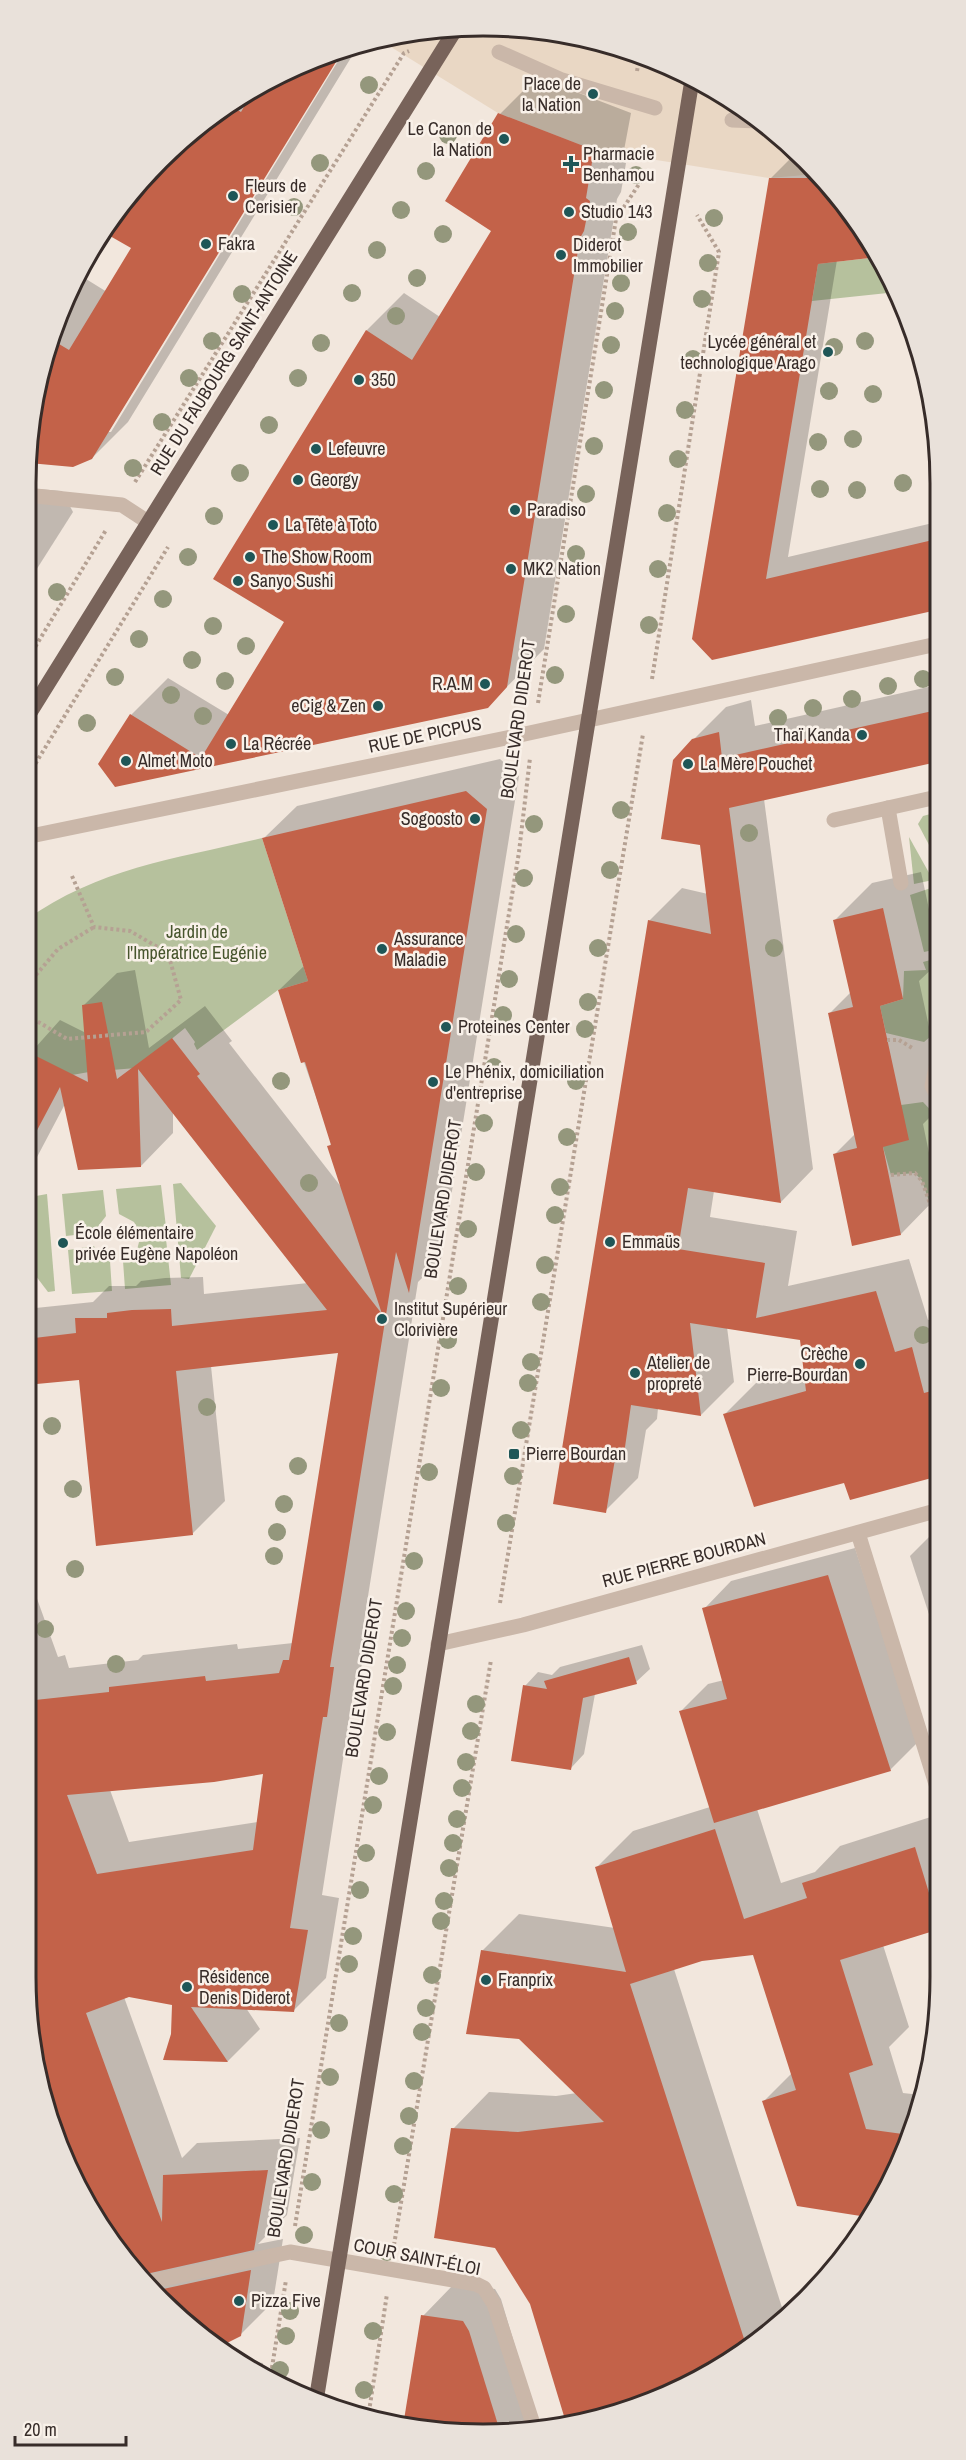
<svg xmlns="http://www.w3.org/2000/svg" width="966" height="2460" font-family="'Archivo Narrow',sans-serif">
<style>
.green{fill:#b6c19d}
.plaza{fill:#e9d7c4}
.shadow{fill:#0003;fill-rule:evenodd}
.building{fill:#c36249;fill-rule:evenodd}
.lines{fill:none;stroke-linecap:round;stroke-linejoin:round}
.path{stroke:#b5a193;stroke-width:4;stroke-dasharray:3 3;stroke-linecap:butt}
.minor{stroke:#cab7a9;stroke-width:15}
.major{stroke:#78635a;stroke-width:15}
.tree{fill:#94977c}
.poi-dot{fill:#1f5657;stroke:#f9f1e9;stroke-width:2}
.labels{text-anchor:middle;stroke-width:5;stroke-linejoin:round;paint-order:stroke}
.poi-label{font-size:18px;fill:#372c29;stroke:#f9f1e9;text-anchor:start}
.street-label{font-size:18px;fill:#372c29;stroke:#f9f1e9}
.park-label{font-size:18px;fill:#47552d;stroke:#f9f1e9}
.rim{fill:none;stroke:#372c29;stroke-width:3}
</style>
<rect width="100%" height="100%" fill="#f2e7dd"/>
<g class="green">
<path d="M878,257l15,24 4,11 -85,9 6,-37z"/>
<path d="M938,812v50l-20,-38 5,-8z"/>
<path d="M909,837l24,43 -19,4z"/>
<path d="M262,838l46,143 -30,9 -81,60 -3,-6 1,-2 -10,-14 -49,40 -24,2 -2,-27 -21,29 -17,3 -46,-23v-132c74,-53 150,-61 236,-82z"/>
<path d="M931,888l7,29v32l-14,3 -14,-57z"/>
<path d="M938,958v72l-14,12 -38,-9 -6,-27 23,-7 1,-28 22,-1 -3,-8z"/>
<path d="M923,1102l15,16 1,100h-4l-13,-37 -7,-8 -24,2 -8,-28 18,-42z"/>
<path d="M181,1183l35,43 -27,53 -8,-1 -8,-94z"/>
<path d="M161,1185l5,42 -28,3 -4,-8 -15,-8 -3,-25z"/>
<path d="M103,1190l3,26 -13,17 -27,3 -4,-42z"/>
<path d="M47,1194l8,97 -7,1 -22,-29v-45l10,-22z"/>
<path d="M166,1239l5,46 -46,4 -2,-28 14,-11 2,-8z"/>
<path d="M94,1246l4,8 12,7 2,30 -40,3 -4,-44z"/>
</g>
<path class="plaza" d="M453,27l89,2 88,21 107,52 81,72 -49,4 -175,-28 -96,-37 -120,-74z"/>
<g class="shadow">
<path d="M360,43l-232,379 -36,36 -19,7 -44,-4 21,-125 28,-62 29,18 26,-44 -29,-18 35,-48 65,-62 76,-47 62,-23 -234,382h3l235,-384z"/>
<path d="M537,77l94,36 -9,48 4,2 -5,29 -4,7 -73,450 -56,57 -372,79 15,-70 37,-37 61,37 57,-94 -71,-43 152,-248 37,-37 36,24 53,-87 7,-116z"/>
<path d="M793,156h5l29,26 50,74 -40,4 -49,297 149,-35v86l-225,51 58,-480z"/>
<path d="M26,488l36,3 11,21 -47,74z"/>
<path d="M937,685v76l-173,38 49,370 -32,33 -67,-11 -4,26 87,14 -9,55 121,-27 19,61 11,-3v157l-88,24 -6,-17 -120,-67 33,-33 47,-12 -4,-30 -74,-12 7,55 -33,33 -43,-7 -1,11 -11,11 -8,48 -33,33 44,-590 33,-33 26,6 -15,-154 33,-33 25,-7 4,26z"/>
<path d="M500,759l19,17 -78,483 -23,23 -56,352 4,1 -7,48 -5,5 -32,207 17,3 -13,80 -33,33 -47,-3 14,21 -32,32 -63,-2 8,-25v-30l-44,-9 -5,2 58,161 15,-15 103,-5 -13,77 -29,29 25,-5 -10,63 -33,33 -20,10 -81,-67 -52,-73 -37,-81 -24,-147v-409l32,89 7,-2 4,13 69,-8 5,-5 94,-11 1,5 55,-6 47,-291 -129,14 14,135 -33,33 -111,-156 -55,6v-75l67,-7 16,-16h27l5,-5 24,-3 38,-1 1,17 104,-11 -135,-172v22l-32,33 -76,-62 -39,74v-120l34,-38 26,13 -2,-28 33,-32 18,-3 14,78 56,-42 27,35 -3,2 113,145 -13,-42 3,-3 -53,-153 26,-25 -41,-127 33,-32zM265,1773l-7,49 -129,20 -19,-52z"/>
<path d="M921,872l17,79v12l-19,18 19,87v41l-15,15 15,72 -37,38 -48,10 -19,-89 21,-21 -26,-120 22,-22 -16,-72 37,-37z"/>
<path d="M939,1527l1,121 -30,-92z"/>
<path d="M855,1548l63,194 -28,28 -133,39 24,74 34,-11 25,-26 100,-32v113l-57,18 26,82 -20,20 14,46 18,2 -5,29 -49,91 -103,-114 28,-28 -37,-120 -53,6 -28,10 112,351 -74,53 -143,53 -37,-123 -79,-174 36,-37 67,4 21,-3 -95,-142 37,-37 96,14 -19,-60 37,-37 77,-24 -30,-95 28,-28 16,-4 -20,-71 27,-28z"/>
<path d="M642,1645l8,24 -14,13 -41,12 -11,60 -13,14 -46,-82 13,-14 14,3 8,-8z"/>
<path d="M455,2283l40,6 6,10 38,127 5,1 -121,4v-115z"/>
<path d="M236,2359l27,4 -2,13 -6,-3z"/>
</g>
<g class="building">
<path d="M344,49l-252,410 -19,8 -44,-4 20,-125 20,12 62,-102 -28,-16 36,-50 65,-62 25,-15 12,7 14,-24 25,-15z"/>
<path d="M498,113l96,37 -8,48 4,3 -6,30 -4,7 -73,449 -19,21 -373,79 -17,-23 32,-50 71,44 83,-136 -71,-43 153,-249 46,30 21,-34 58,-95 -46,-30z"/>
<path d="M769,178h54l55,79 -60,7 -52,315 171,-40v71l-225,50 -20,-21z"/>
<path d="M937,710v52l-208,46 52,395 -93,-15 -10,61 87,14 -9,55 120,-27 19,61 17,-5 12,46 15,-4v87l-89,24 -6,-17 -90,24 -31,-93 83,-23 -6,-51 -110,-17 11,93 -70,-11 -7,49 -8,-1 -10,60 -53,-9 95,-584 63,14 -11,-89 -39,-6 12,-79 19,-21 27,-7 3,26z"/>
<path d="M466,791l21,18 -78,484 -13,-41 -66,415h4l-7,50h-4l-33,211 18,2 -14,82 -103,-5 37,55 -65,-2 8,-26 1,-29 -43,-8 -43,16 76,209 1,-47 105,-5 -14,80 -117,26 -50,-71 -37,-81 -24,-147v-276l83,-9v-5l96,-11 1,5 73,-8 4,-13h6l49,-307 -162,18 17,164 -97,11 -17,-166 -53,5v-46l50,-6 -1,-15h32v-5l25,-3 39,-1 1,17 155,-16 -189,-241 3,98 -63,3 -18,-83 -34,64v-100l62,31 -6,-77 20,-3 15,77 55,-41 28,36 -3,2 185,238 -55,-168 4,-1 -26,-83 -4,1 -23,-73 30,-9 -46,-143zM263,1774l-10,76 -156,24 -30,-79 147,-13z"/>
<path d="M883,908l20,91 -23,7 29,134 -26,7 18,88 -49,11 -19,-92 24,-6 -29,-135 25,-6 -20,-87z"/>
<path d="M828,1575l63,196 -177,52 -35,-112 48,-12 -25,-91z"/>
<path d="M629,1657l8,27 -54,14 -12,72 -60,-9 12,-76 24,4 -3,-8z"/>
<path d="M715,1829l29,90 63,-21 -5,-15 113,-36 25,82 -100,31 33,105 -24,8 17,56 44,6 -43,82 -70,-11 -35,-105 34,-11 -43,-135 -51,6 -72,23 117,364 -35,25 -145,53 -37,-122 -35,-56 -61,-10 17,-110 67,4 86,-10 -85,-83 -53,-5 15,-84 145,22 -31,-105z"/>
<path d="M251,2270l-10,66 -20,10 -67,-55z"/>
<path d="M421,2315l42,6 6,10 30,97 -76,3 -20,-5z"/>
</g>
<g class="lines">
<g class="path">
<path d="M637,71l3,-16"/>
<path d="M135,482l269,-429 5,-2"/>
<path d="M26,662l80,-132"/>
<path d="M652,679l67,-427 -22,-37"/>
<path d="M538,703l78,-484 33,-50"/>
<path d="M26,779l142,-232"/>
<path d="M72,876l22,51 36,4 38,22 13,47 -35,32 -79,7 -32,-19 -5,-38 28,-33 36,-22"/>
<path d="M887,1040h12l15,9"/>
<path d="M891,1175l24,-2 7,8 13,37"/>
<path d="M500,1603l143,-869"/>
<path d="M295,2226l224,-1374 11,-94"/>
<path d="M394,2245l97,-585"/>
<path d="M270,2380l16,-100"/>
<path d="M368,2418l19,-124"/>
</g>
<g class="minor">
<path d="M499,52l63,28 93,28"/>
<path d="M732,120l27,1"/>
<path d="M26,495l96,10 26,17"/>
<path d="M888,808l13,75"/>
<path d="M834,820l103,-23"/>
<path d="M26,837l485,-100 426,-93"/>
<path d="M938,1058l-6,28 6,11"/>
<path d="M858,1533l82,264"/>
<path d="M438,1644l85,-19 416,-115"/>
<path d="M144,2283l146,-31 186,32 8,4 10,16 40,123"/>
</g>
<g class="major">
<path d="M26,719l431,-692"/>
<path d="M316,2401l376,-2321"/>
</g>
</g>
<g class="tree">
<circle cx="369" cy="85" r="9"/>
<circle cx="448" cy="135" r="9"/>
<circle cx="320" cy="163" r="9"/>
<circle cx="426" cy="171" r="9"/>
<circle cx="636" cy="175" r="9"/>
<circle cx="294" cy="207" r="9"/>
<circle cx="401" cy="210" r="9"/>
<circle cx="714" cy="218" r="9"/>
<circle cx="628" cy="232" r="9"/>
<circle cx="443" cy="234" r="9"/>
<circle cx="377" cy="250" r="9"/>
<circle cx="708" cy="263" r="9"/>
<circle cx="417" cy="278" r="9"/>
<circle cx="621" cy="283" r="9"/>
<circle cx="352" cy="293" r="9"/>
<circle cx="242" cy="294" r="9"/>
<circle cx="702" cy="299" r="9"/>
<circle cx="615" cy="311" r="9"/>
<circle cx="396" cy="316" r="9"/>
<circle cx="212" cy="341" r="9"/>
<circle cx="865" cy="341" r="9"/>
<circle cx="321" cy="343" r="9"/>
<circle cx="611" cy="345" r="9"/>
<circle cx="834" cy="347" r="9"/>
<circle cx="693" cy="359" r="9"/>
<circle cx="189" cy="378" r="9"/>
<circle cx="298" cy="378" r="9"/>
<circle cx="604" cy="390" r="9"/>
<circle cx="829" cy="391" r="9"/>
<circle cx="873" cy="394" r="9"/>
<circle cx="685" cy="410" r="9"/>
<circle cx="162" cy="422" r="9"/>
<circle cx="269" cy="425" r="9"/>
<circle cx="853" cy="439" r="9"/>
<circle cx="818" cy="442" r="9"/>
<circle cx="594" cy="446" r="9"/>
<circle cx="678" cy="459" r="9"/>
<circle cx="133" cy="468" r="9"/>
<circle cx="240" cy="473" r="9"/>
<circle cx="903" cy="483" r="9"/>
<circle cx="820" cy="489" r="9"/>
<circle cx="857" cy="490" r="9"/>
<circle cx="586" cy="494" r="9"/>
<circle cx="667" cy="513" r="9"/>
<circle cx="214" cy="516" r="9"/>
<circle cx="576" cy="554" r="9"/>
<circle cx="188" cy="557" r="9"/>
<circle cx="658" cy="569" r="9"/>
<circle cx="57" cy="592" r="9"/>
<circle cx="163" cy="599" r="9"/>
<circle cx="566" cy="614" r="9"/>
<circle cx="649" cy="625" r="9"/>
<circle cx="213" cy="626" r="9"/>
<circle cx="139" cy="639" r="9"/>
<circle cx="246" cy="646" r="9"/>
<circle cx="192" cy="660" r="9"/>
<circle cx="555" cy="675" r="9"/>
<circle cx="115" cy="677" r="9"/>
<circle cx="923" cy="679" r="9"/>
<circle cx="225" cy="681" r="9"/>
<circle cx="888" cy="686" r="9"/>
<circle cx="171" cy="695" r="9"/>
<circle cx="852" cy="699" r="9"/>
<circle cx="813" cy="708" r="9"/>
<circle cx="203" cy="716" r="9"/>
<circle cx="778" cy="718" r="9"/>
<circle cx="87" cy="723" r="9"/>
<circle cx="621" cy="810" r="9"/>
<circle cx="534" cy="824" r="9"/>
<circle cx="749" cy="833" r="9"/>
<circle cx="610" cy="870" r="9"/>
<circle cx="524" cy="878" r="9"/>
<circle cx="516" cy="934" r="9"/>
<circle cx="598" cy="948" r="9"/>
<circle cx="774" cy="948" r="9"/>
<circle cx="509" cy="979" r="9"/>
<circle cx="588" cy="1002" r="9"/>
<circle cx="503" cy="1015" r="9"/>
<circle cx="585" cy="1029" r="9"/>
<circle cx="494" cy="1067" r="9"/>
<circle cx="281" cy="1081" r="9"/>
<circle cx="576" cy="1081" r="9"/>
<circle cx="484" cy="1123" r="9"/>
<circle cx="567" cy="1137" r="9"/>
<circle cx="476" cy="1172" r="9"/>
<circle cx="309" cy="1183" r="9"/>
<circle cx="560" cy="1187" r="9"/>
<circle cx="555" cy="1215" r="9"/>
<circle cx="468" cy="1229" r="9"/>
<circle cx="545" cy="1265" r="9"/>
<circle cx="458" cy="1286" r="9"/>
<circle cx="541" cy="1302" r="9"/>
<circle cx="923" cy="1335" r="9"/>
<circle cx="448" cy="1340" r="9"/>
<circle cx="531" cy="1362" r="9"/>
<circle cx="528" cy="1383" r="9"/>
<circle cx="441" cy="1388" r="9"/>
<circle cx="207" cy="1407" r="9"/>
<circle cx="52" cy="1426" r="9"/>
<circle cx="521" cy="1430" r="9"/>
<circle cx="298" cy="1466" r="9"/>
<circle cx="429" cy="1472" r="9"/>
<circle cx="513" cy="1476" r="9"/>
<circle cx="73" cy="1489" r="9"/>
<circle cx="284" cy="1504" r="9"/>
<circle cx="506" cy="1523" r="9"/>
<circle cx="277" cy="1532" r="9"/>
<circle cx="274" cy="1556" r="9"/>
<circle cx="414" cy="1561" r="9"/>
<circle cx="75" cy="1569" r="9"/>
<circle cx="406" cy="1611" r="9"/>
<circle cx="45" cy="1629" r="9"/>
<circle cx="402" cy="1638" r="9"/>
<circle cx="116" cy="1664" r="9"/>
<circle cx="397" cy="1665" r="9"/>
<circle cx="393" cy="1686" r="9"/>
<circle cx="476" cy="1704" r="9"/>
<circle cx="471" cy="1731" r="9"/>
<circle cx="387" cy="1732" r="9"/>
<circle cx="466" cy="1762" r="9"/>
<circle cx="379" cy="1776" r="9"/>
<circle cx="462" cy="1788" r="9"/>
<circle cx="373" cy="1805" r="9"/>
<circle cx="457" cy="1819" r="9"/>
<circle cx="453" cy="1843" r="9"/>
<circle cx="366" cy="1853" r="9"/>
<circle cx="449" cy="1868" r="9"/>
<circle cx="360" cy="1890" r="9"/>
<circle cx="444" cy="1901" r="9"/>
<circle cx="441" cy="1921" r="9"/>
<circle cx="353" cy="1936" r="9"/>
<circle cx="349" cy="1964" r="9"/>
<circle cx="432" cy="1975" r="9"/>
<circle cx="426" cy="2008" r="9"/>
<circle cx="339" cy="2023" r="9"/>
<circle cx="422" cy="2032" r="9"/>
<circle cx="330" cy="2077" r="9"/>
<circle cx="414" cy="2081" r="9"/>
<circle cx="409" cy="2116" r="9"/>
<circle cx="321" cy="2130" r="9"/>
<circle cx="403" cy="2146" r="9"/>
<circle cx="312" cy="2182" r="9"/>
<circle cx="394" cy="2194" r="9"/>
<circle cx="304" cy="2235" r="9"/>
<circle cx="387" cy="2252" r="9"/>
<circle cx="290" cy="2311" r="9"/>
<circle cx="373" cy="2331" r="9"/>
<circle cx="286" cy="2336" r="9"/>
<circle cx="280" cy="2370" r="9"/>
<circle cx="364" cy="2390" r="9"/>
</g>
<g class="poi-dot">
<circle cx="593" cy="94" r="6"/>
<circle cx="504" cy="139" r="6"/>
<path d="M568 155h6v6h6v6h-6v6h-6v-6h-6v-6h6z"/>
<circle cx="233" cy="196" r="6"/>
<circle cx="569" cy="212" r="6"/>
<circle cx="206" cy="244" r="6"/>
<circle cx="561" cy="255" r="6"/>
<circle cx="828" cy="352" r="6"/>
<circle cx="359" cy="380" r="6"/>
<circle cx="316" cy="449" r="6"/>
<circle cx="298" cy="480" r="6"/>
<circle cx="515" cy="510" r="6"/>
<circle cx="273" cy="525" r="6"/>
<circle cx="250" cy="557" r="6"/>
<circle cx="511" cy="569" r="6"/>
<circle cx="238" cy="581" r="6"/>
<circle cx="485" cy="684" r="6"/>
<circle cx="378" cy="706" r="6"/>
<circle cx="862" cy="735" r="6"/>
<circle cx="231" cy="744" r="6"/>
<circle cx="126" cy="761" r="6"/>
<circle cx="688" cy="764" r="6"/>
<circle cx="475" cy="819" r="6"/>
<circle cx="382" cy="949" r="6"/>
<circle cx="446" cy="1027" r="6"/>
<circle cx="433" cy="1082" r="6"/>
<circle cx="610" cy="1242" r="6"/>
<circle cx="63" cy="1243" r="6"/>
<circle cx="382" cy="1319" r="6"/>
<circle cx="860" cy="1364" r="6"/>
<circle cx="635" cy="1373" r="6"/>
<rect x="508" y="1448" width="12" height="12" rx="3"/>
<circle cx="486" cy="1980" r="6"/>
<circle cx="187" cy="1987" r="6"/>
<circle cx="239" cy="2301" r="6"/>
</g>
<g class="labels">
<g class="poi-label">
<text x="581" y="90" text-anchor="end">Place de<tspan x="581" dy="21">la Nation</tspan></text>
<text x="492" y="135" text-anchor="end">Le Canon de<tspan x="492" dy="21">la Nation</tspan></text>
<text x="583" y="160">Pharmacie<tspan x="583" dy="21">Benhamou</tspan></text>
<text x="245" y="192">Fleurs de<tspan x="245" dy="21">Cerisier</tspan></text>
<text x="581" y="218">Studio 143</text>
<text x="218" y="250">Fakra</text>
<text x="573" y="251">Diderot<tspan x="573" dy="21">Immobilier</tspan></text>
<text x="816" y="348" text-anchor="end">Lycée général et<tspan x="816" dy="21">technologique Arago</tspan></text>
<text x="371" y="386">350</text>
<text x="328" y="455">Lefeuvre</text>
<text x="310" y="486">Georgy</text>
<text x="527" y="516">Paradiso</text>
<text x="285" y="531">La Tête à Toto</text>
<text x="262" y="563">The Show Room</text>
<text x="523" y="575">MK2 Nation</text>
<text x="250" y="587">Sanyo Sushi</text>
<text x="473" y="690" text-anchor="end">R.A.M</text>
<text x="366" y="712" text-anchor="end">eCig &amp; Zen</text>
<text x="850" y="741" text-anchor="end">Thaï Kanda</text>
<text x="243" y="750">La Récrée</text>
<text x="138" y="767">Almet Moto</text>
<text x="700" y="770">La Mère Pouchet</text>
<text x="463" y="825" text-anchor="end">Sogoosto</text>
<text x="394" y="945">Assurance<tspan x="394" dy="21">Maladie</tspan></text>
<text x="458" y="1033">Proteines Center</text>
<text x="445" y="1078">Le Phénix, domiciliation<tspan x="445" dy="21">d'entreprise</tspan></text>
<text x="75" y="1239">École élémentaire<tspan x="75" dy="21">privée Eugène Napoléon</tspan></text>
<text x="622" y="1248">Emmaüs</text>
<text x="394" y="1315">Institut Supérieur<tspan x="394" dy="21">Clorivière</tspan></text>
<text x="848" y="1360" text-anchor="end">Crèche<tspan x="848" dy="21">Pierre-Bourdan</tspan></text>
<text x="647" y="1369">Atelier de<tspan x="647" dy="21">propreté</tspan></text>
<text x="526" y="1460">Pierre Bourdan</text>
<text x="199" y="1983">Résidence<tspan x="199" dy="21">Denis Diderot</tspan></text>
<text x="498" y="1986">Franprix</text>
<text x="251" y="2307">Pizza Five</text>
</g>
<g class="street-label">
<text transform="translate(224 363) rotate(-58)" y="6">RUE DU FAUBOURG SAINT-ANTOINE</text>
<text transform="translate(518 719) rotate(-82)" y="6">BOULEVARD DIDEROT</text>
<text transform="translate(425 735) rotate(-12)" y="6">RUE DE PICPUS</text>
<text transform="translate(443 1199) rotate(-81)" y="6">BOULEVARD DIDEROT</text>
<text transform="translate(684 1560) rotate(-15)" y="6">RUE PIERRE BOURDAN</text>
<text transform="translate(364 1678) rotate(-81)" y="6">BOULEVARD DIDEROT</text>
<text transform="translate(286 2158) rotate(-81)" y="6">BOULEVARD DIDEROT</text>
<text transform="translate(417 2257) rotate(11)" y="6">COUR SAINT-ÉLOI</text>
</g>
<g class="park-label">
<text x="197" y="938">Jardin de<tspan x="197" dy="21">l'Impératrice Eugénie</tspan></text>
</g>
</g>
<path d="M0 0H966V2460H0ZM483 36H483A447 447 0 0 1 930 483V1977A447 447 0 0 1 483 2424H483A447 447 0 0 1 36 1977V483A447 447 0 0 1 483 36Z" fill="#e9e1da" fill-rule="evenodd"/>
<path class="rim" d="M483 36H483A447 447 0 0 1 930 483V1977A447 447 0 0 1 483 2424H483A447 447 0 0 1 36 1977V483A447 447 0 0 1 483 36Z"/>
<path d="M15 2436v9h111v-9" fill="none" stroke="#372c29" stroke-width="3"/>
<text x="24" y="2436" font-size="18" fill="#372c29" stroke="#f9f1e9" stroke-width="4.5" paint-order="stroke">20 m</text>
</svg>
